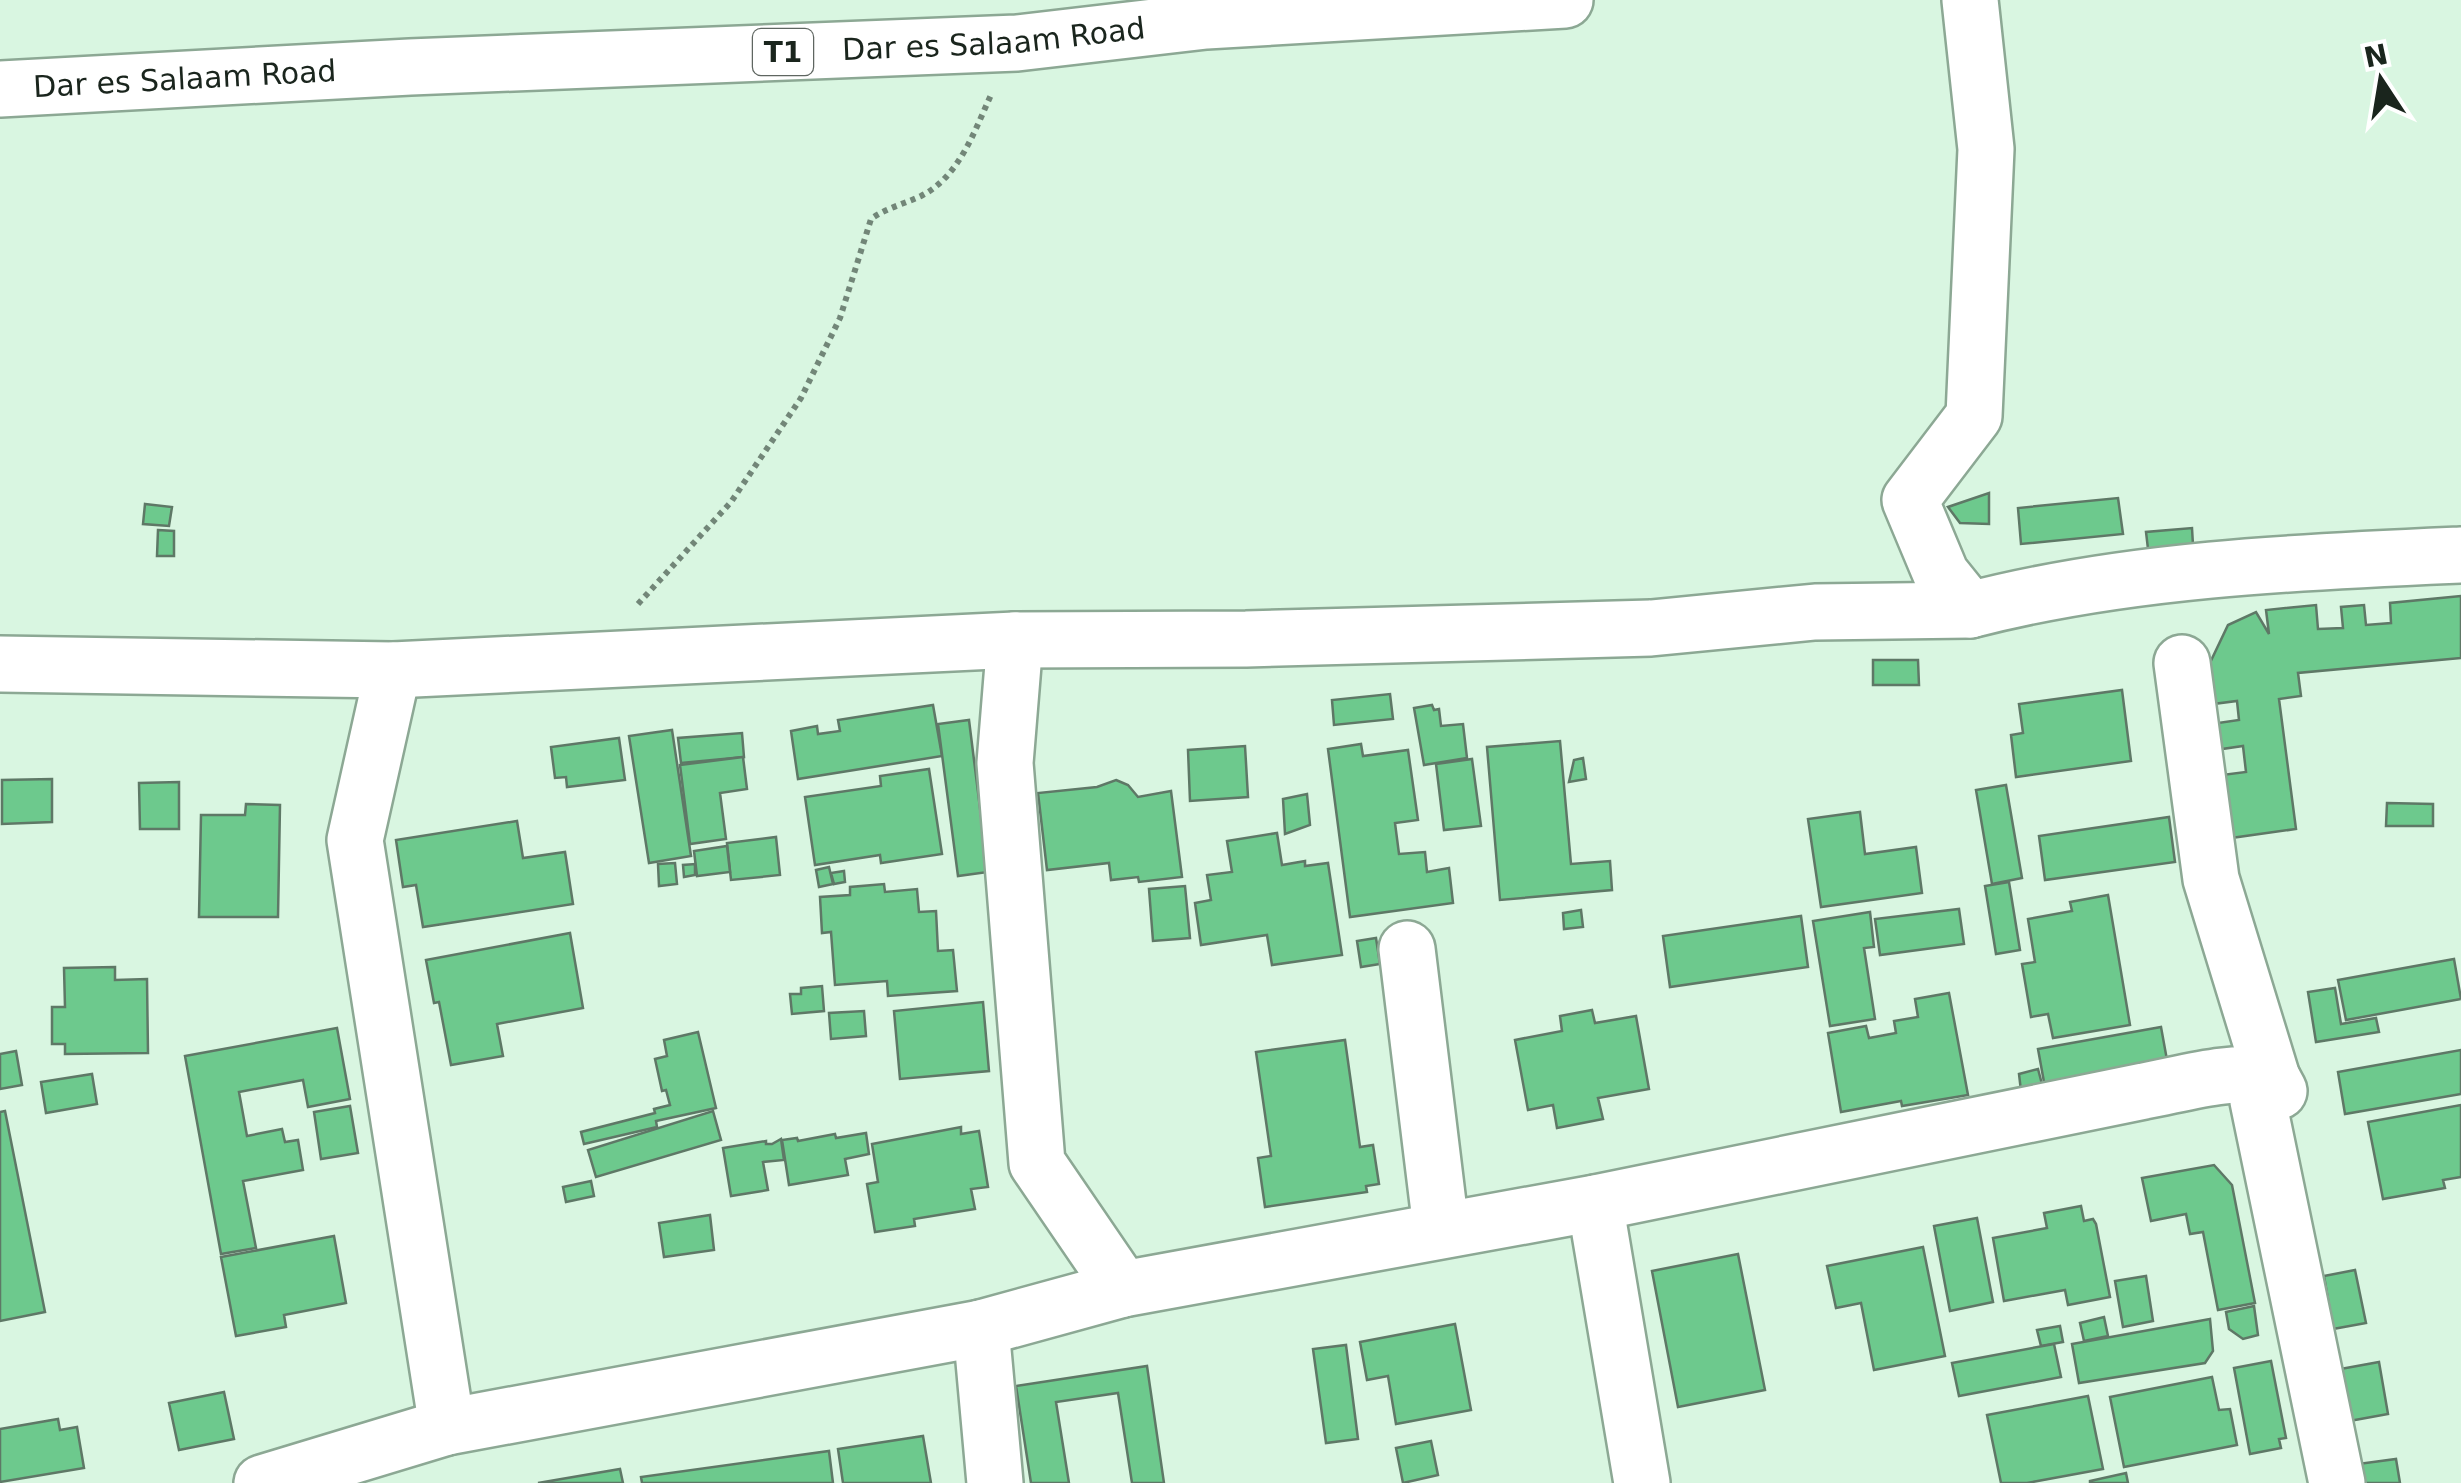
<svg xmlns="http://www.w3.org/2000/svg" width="2461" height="1483" font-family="'DejaVu Sans',sans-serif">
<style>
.building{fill:#6dc98d;stroke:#5e7866;stroke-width:2.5}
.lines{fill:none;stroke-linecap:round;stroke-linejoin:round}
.minor-casing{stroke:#8ca894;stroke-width:60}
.highway-casing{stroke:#8ca894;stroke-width:60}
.path{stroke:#728678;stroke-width:6;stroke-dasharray:5 5;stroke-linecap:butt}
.minor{stroke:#fff;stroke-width:55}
.highway{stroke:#fff;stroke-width:55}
.labels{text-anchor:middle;stroke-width:8;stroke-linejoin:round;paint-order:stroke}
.shield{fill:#fff;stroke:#5f6661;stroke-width:2.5}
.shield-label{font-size:28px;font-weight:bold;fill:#1a251d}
.street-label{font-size:30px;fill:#1a251d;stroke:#fff}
</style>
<rect width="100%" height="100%" fill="#d9f6e1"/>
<g class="building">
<path d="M1989,493v31l-29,-1 -12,-16z"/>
<path d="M2118,498l5,36 -102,10 -3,-36z"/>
<path d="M145,504l27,3 -3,19 -26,-2z"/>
<path d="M2192,528l1,17 -45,4 -2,-17z"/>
<path d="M158,530l16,1v25h-17z"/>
<path d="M2461,596v62l-163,15 3,23 -22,3 17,130 -65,9 -9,-63 24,-3 -3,-26 -21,3 -4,-26 21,-3 -2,-19 -24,3 -5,-37 20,-42 28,-13 13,22 -3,-24 50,-5 2,24 25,-1 -2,-21 23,-2 2,20 25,-2 -1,-20z"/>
<path d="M1873,660h45l1,25h-46z"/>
<path d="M2122,690l9,71 -115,16 -5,-42 12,-2 -4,-29z"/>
<path d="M1390,694l3,25 -59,6 -2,-25z"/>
<path d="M933,705l9,51 -144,23 -7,-48 26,-5 1,8 22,-3 -2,-11z"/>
<path d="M1432,705l2,5 5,-1 2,17 22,-2 4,34 -43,7 -10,-57z"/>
<path d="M969,720l19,152 -30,4 -20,-152z"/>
<path d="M672,730l19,126 -42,7 -20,-127z"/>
<path d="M742,733l2,24 -63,6 -3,-25z"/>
<path d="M619,738l6,42 -58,7 -1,-10 -11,1 -4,-31z"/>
<path d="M1560,741l11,123 39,-3 2,29 -112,10 -13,-153z"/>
<path d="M1361,744l2,12 45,-6 10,70 -23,3 4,31 26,-2 2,20 22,-4 4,35 -103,14 -22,-168z"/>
<path d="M1245,746l3,51 -58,4 -2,-51z"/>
<path d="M743,757l4,32 -27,4 6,46 -36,5 -10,-79z"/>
<path d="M1583,758l3,21 -17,3 5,-22z"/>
<path d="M1472,759l9,67 -37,4 -8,-66z"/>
<path d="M929,769l13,85 -61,9 -1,-8 -65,10 -10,-68 76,-11 -1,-10z"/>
<path d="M52,779v43l-50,2v-44z"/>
<path d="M1116,780l12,5 10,12 33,-6 11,86 -43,5 -1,-5 -27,3 -2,-17 -62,7 -9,-77 59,-6z"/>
<path d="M179,782v47h-39l-1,-46z"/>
<path d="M2006,785l16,93 -30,6 -16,-94z"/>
<path d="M1307,794l3,31 -25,9 -2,-35z"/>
<path d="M2387,803l46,1v22h-47z"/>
<path d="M246,804l34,1 -2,112h-79l2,-102h44z"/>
<path d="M1860,812l5,42 51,-7 6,46 -101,14 -13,-88z"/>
<path d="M2169,817l6,45 -130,18 -6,-44z"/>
<path d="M517,821l6,37 42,-6 8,52 -150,23 -7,-42 -13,2 -7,-47z"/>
<path d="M1277,833l5,32 23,-4v5l23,-3 14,92 -70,10 -5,-30 -66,10 -6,-42 16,-3 -4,-25 25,-3 -5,-31z"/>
<path d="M776,837l4,38 -49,5 -4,-37z"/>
<path d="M727,846l3,26 -33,4 -3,-25z"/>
<path d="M675,863l2,21 -18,2 -1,-22z"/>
<path d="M695,864v11l-11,2 -1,-12z"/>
<path d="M829,867l4,17 -14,3 -3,-17z"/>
<path d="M844,871l1,11 -11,2 -3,-11z"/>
<path d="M2009,882l11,68 -24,4 -11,-68z"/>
<path d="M884,884l1,8 32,-3 2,23 17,-1 2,40 15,-1 4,41 -69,5 -1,-15 -52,4 -4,-53 -9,1 -2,-36 30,-2v-8z"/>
<path d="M1185,886l5,52 -37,3 -4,-52z"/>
<path d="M2108,895l22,130 -77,13 -5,-24 -17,3 -9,-53 13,-2 -7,-43 44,-8 -2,-9z"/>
<path d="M1959,909l5,35 -84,11 -5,-36z"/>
<path d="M1581,910l2,17 -19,2 -1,-16z"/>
<path d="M1870,912l4,35 -10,1 11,71 -45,7 -17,-105z"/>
<path d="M1801,916l7,51 -138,20 -7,-51z"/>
<path d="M570,933l13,75 -86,16 6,32 -52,9 -12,-63 -5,1 -8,-43z"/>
<path d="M1376,938l4,26 -19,3 -4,-26z"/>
<path d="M2454,959l7,40 -115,21 -8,-40z"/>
<path d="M115,967v13l32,-1 1,74 -83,1v-10h-13v-37h13l-1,-39z"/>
<path d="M822,986l2,25 -32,3 -2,-20h11v-6z"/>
<path d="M2335,988l6,36 35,-6 3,14 -63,10 -8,-50z"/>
<path d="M1949,993l19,102 -66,11 -1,-5 -60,11 -13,-79 38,-7 3,12 27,-5 -2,-12 24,-4 -3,-18z"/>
<path d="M983,1002l6,69 -89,8 -6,-68z"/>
<path d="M1592,1010l3,13 41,-7 13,73 -51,9 5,21 -46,9 -4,-23 -25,5 -13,-70 47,-9 -2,-15z"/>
<path d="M864,1011l2,25 -35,3 -2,-26z"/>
<path d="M2161,1027l8,44 -123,22 -8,-44z"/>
<path d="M337,1028l13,71 -42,8 -5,-27 -64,12 8,44 35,-7 3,13 13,-2 5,30 -60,11 13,67 -35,6 -36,-198z"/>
<path d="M698,1032l18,76 -60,13 1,6 -73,17 -3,-12 74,-19 -1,-4 16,-4 -4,-15 -4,1 -7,-32 12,-3 -3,-16z"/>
<path d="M1345,1040l15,107 13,-2 6,39 -13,2 1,6 -102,15 -7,-49 13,-2 -15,-104z"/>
<path d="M2461,1050v44l-116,20 -7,-42z"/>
<path d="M16,1051l6,34 -22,4v-35z"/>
<path d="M2038,1069l5,19 -22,3 -2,-17z"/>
<path d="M92,1074l5,30 -51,9 -5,-31z"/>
<path d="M2461,1105v72l-18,3 2,8 -62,11 -15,-77z"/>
<path d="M350,1106l8,47 -37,6 -7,-47z"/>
<path d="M5,1111l40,201 -45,9v-209z"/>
<path d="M713,1111l8,29 -125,37 -8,-27z"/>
<path d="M961,1127v7l18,-3 9,56 -17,2 4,20 -61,10 1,7 -40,6 -8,-48 11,-2 -6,-38z"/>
<path d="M866,1133l3,21 -24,5 3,16 -59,10 -7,-45 15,-2 1,3 37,-7 1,4z"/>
<path d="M781,1139l3,21 -21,2 5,28 -37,6 -8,-48 43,-7v3h6z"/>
<path d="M2214,1165l18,20 23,118 -37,7 -15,-78 -13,2 -4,-20 -35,7 -9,-43z"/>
<path d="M591,1181l3,15 -28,6 -3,-15z"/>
<path d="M2081,1206l3,15 9,-2 3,5 14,73 -42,8 -3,-15 -61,11 -11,-63 54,-10 -3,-15z"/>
<path d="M710,1215l4,35 -50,7 -5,-34z"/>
<path d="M1977,1218l16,84 -43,9 -16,-85z"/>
<path d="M334,1236l12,67 -62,12 2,12 -50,9 -15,-79z"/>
<path d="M1923,1247l22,109 -71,14 -13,-67 -25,5 -9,-42z"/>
<path d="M1738,1254l27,136 -87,17 -26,-136z"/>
<path d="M2355,1270l11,53 -33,6 -9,-53z"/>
<path d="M2146,1276l7,45 -30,6 -8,-46z"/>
<path d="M2254,1306l4,29 -15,4 -14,-10 -3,-17z"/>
<path d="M2104,1317l4,19 -24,5 -4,-18z"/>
<path d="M2210,1319l3,32 -8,12 -126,20 -7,-39z"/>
<path d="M1455,1324l16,86 -75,14 -8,-48 -21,4 -7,-38z"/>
<path d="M2060,1326l3,16 -22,4 -4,-16z"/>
<path d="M2054,1344l7,33 -102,19 -7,-33z"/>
<path d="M1346,1345l12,94 -32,4 -13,-94z"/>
<path d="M2271,1361l15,77 -7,1 2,9 -31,6 -16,-86z"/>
<path d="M2379,1362l9,52 -44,8 -9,-52z"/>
<path d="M1147,1366l17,117h-32l-14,-90 -62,9 13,81h-38l-15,-97z"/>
<path d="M2212,1377l7,33 11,-1 7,36 -113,22 -14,-70z"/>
<path d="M224,1392l10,47 -55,11 -10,-47z"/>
<path d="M2088,1396l15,73 -76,14h-26l-14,-68z"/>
<path d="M58,1419l2,11 17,-3 7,41 -84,14v-53z"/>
<path d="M923,1436l8,47h-88l-5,-34z"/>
<path d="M1431,1441l7,34 -35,8 -7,-35z"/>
<path d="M829,1451l4,32h-191l-1,-6z"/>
<path d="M2396,1459l4,24h-39l-3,-19z"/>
<path d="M620,1469l3,14h-85z"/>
<path d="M2126,1473l2,10h-38v-2z"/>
</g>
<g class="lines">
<g class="minor-casing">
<g id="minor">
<path d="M1970,0l16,149 -12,267 -64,84 31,74 29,36c157,-41 330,-48 491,-55"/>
<path d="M1015,640l-10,123 32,400 86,126"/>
<path d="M2182,663l29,216 61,199 7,13 -21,10 79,382"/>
<path d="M0,664l393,6 622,-30 231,-1 405,-11 164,-16 155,-2"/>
<path d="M393,670l-38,170 92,587"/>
<path d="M1407,949l34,279"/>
<path d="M1595,1203l47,280"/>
<path d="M981,1328l14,155"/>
<path d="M262,1483l185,-56 534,-99 142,-39 472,-86 549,-112c39,-7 88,-23 128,-13"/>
</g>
</g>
<g class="highway-casing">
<g id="highway">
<path id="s1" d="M0,89l410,-22 607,-24 189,-22 359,-21"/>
</g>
</g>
<path class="path" d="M638,604l93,-102 70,-104 39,-80 31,-99c15,-11 33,-15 50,-23 38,-19 53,-64 70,-101"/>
<use href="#minor" class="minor"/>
<use href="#highway" class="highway"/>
</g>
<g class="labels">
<rect class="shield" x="753" y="29" width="60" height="46" rx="8"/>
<g class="shield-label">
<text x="783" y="62">T1</text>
</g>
<g class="street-label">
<text dy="10" stroke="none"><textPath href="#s1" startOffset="995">Dar es Salaam Road</textPath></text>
<text dy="10" stroke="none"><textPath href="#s1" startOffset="185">Dar es Salaam Road</textPath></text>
</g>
</g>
<g transform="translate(2381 80) rotate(348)" stroke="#ffffff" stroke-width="8" paint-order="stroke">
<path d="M0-8L18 38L0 25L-18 38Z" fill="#1a251d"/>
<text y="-15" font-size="28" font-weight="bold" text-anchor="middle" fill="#1a251d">N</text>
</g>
</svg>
